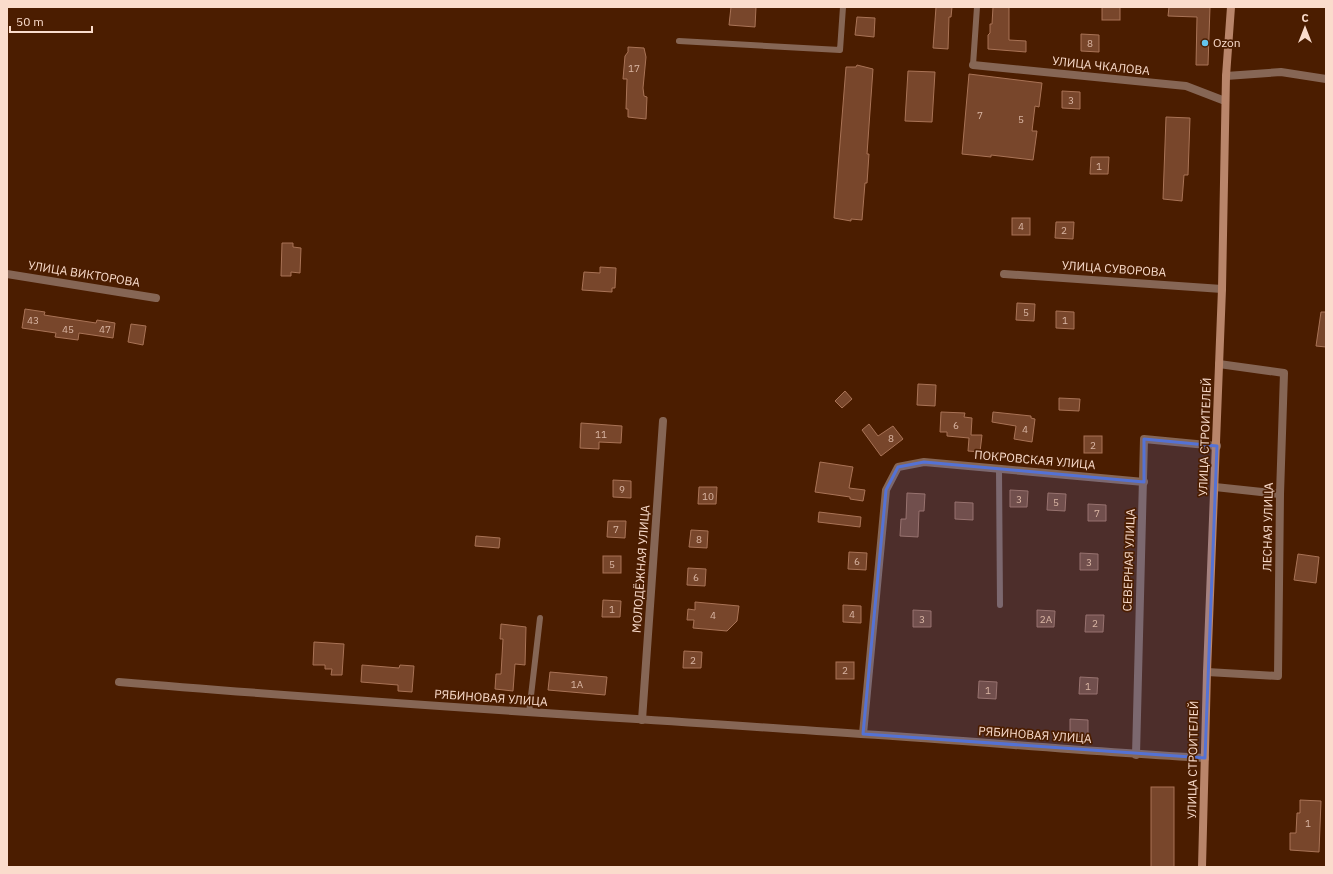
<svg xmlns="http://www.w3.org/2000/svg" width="1333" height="874" font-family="'IBM Plex Sans',sans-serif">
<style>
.building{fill:#78462b;stroke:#a97356}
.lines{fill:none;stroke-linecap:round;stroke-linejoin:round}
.service{stroke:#866655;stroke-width:6}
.minor{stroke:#866655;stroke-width:8}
.secondary{stroke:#b9856a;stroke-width:8}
.marked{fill:#5472d5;fill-opacity:0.2;stroke:#5472d5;stroke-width:3;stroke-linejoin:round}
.poi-dot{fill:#64c5ee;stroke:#4b1d00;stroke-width:1.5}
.labels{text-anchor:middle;stroke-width:3.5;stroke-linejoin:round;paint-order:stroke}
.number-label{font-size:10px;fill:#dab6a4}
.poi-label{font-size:12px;fill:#fadccc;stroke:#4b1d00;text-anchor:start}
.street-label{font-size:12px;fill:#fadccc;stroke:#4b1d00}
</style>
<rect width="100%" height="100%" fill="#4b1d00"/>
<g class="building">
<path d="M731,7h25l-1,20 -26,-2z"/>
<path d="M936,7h16l-1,10h-2l-1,32 -15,-1z"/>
<path d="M993,7h16v33l17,1v11l-38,-3v-14l2,-2v-9h2z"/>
<rect x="1102" y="7" width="18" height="13"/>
<path d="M1169,7h41l-2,58h-12l1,-48 -29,-1z"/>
<path d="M857,17l18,1 -1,19 -19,-2z"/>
<path d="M1081,34l18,1v17l-18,-1z"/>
<path d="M628,47l16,1 2,9 -3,31 1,8 3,1 -1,22 -18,-2v-8h-2l1,-30h-4l2,-23 3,-4z"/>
<path d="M857,65l16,4 -6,85h2l-2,29h-2l-3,37 -11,-1v2l-17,-3 12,-151h10z"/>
<path d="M908,71l27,1 -3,50 -27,-1z"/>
<path d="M969,74l73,9 -3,24 -4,-1 -3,25h5l-4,29 -42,-5v2l-29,-3z"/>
<path d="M1062,91l18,1v17l-18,-1z"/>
<path d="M1166,117l24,1 -2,57h-4l-2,26 -19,-2z"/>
<path d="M1091,157h18l-1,17h-18z"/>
<rect x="1012" y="218" width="18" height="17"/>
<path d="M1056,222h18l-1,17 -18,-1z"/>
<path d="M282,243h11v4l8,1 -1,25 -9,-1v4h-10z"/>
<path d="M600,267l16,1 -1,20h-3v4l-30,-2 2,-18 16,1z"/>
<path d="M1017,303l18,1 -1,17 -18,-1z"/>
<path d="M25,309l20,3 -1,3 52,8 1,-3 18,3 -2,15 -34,-5 -1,7 -23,-3 1,-4 -34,-5z"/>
<path d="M1056,311l18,1v17l-18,-1z"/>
<path d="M1321,312h5v35l-10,-1z"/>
<path d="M131,324l15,2 -3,19 -15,-3z"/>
<path d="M918,384l18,1 -1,21 -18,-1z"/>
<path d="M845,391l7,8 -10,9 -7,-7z"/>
<path d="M1059,398l21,1 -1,12 -20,-1z"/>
<path d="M941,412l24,1 -1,4 8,1 -1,17h11l-2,17 -12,-1 1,-13 -22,-2v-4h-7z"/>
<path d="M993,412l38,4v2l4,1 -3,23 -18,-3 2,-13 -24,-4z"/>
<path d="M581,423l41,3 -1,17 -22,-1v7l-19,-1z"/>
<path d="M869,424l9,12 15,-10 10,13 -22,17 -19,-26z"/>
<rect x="1084" y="436" width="18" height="17"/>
<path d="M820,462l33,5 -4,21 16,2 -2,11 -13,-2v-2l-35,-5z"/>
<path d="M613,480l18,1v17l-18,-1z"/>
<path d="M699,487h18l-1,17h-18z"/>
<path d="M1010,490l18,1 -1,16h-17z"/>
<path d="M907,493l18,1 -1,17h-5l-1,26 -18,-1 1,-17h5z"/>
<path d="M1048,493l18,1 -1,17 -18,-1z"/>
<path d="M955,502l18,1v17l-18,-1z"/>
<path d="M1088,504l18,1v16h-18z"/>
<path d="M819,512l42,5 -1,10 -42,-5z"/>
<path d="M608,521h18l-1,17 -18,-1z"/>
<path d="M691,530l17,1 -1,17 -18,-1z"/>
<path d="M476,536l24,2 -1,10 -24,-2z"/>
<path d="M849,552l18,1 -1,17 -18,-1z"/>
<path d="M1080,553l18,1v16h-18z"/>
<path d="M1298,554l21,3 -3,26 -22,-3z"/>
<rect x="603" y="556" width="18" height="17"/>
<path d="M688,568l18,1 -1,17 -18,-1z"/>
<path d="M603,600l18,1 -1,16h-18z"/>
<path d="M695,602l44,4 -2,15 -10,10 -34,-3 1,-8h-7l1,-11 7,1z"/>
<path d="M843,605l18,1v17l-18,-1z"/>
<path d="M913,610l18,1v16h-18z"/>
<path d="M1037,610l18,1 -1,16h-17z"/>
<path d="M1086,615h18l-1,17h-18z"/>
<path d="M501,624l25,3 -1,38 -10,-1 -2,27 -18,-2 1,-15h5l2,-35h-3z"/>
<path d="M314,642l30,2 -2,31h-11l1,-6h-7v-4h-12z"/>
<path d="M684,651l18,1 -1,16h-18z"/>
<rect x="836" y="662" width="18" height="17"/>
<path d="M362,665l37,3 1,-3 14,1 -2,26 -14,-1v-6l-37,-3z"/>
<path d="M550,672l57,5 -2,18 -57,-5z"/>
<path d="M1080,677l18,1 -1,16h-18z"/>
<path d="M979,681l18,1 -1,17 -18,-1z"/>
<path d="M1070,719l18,1v17l-18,-1z"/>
<rect x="1151" y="787" width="23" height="80"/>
<path d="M1300,800l21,1 -2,51 -29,-2v-17h6l1,-20h3z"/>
</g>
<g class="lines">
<g class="service">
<path d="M679,41l161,9 3,-43"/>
<path d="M973,65l4,-58"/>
<path d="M999,469l1,136"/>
<path d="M529,713l11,-95"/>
</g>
<g class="minor">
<path d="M973,65l213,21 39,15"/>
<path d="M1226,76l55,-4 45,7"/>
<path d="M7,274l149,24"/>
<path d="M1004,274l218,15"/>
<path d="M1215,487l65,7"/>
<path d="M1207,672l71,4 2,-182 4,-121 -65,-9"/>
<path d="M119,682c247,21 495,35 742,52 115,7 229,18 344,24"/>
<path d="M642,720l21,-299"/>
<path d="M863,734l23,-244 12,-23 26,-5 220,20"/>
<path d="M1136,755l8,-316 73,7"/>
</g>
<path class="secondary" d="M1202,867l5,-195 15,-383 4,-213 5,-69"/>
</g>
<path class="marked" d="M1144,439l73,7 -12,312 -342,-24 23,-244 12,-23 26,-5 220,20z"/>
<circle class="poi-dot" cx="1205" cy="43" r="4"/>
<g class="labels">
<g class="number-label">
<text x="1090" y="47">8</text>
<text x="634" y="72">17</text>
<text x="1071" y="104">3</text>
<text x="980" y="119">7</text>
<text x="1021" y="123">5</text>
<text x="1099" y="170">1</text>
<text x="1021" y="230">4</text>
<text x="1064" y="234">2</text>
<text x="1026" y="316">5</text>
<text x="33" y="324">43</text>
<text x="1065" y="324">1</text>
<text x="68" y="333">45</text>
<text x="105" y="333">47</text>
<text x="956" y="429">6</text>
<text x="1025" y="433">4</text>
<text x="601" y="438">11</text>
<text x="891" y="442">8</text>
<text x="1093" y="449">2</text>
<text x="622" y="493">9</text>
<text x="708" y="500">10</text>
<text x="1019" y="503">3</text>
<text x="1056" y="506">5</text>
<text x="1097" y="517">7</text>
<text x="616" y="533">7</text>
<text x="699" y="543">8</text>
<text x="857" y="565">6</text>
<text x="1089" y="566">3</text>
<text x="612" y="568">5</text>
<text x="696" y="581">6</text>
<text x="612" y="613">1</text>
<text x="852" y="618">4</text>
<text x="713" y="619">4</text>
<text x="922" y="623">3</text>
<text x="1046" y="623">2А</text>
<text x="1095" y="627">2</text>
<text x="693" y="664">2</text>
<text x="845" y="674">2</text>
<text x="577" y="688">1А</text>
<text x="1088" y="690">1</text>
<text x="988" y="694">1</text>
<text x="1308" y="827">1</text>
</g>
<g class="poi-label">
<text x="1213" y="47">Ozon</text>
</g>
<g class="street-label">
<text transform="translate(1101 66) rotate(6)" y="4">УЛИЦА ЧКАЛОВА</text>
<text transform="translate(1114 269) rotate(4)" y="4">УЛИЦА СУВОРОВА</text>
<text transform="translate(84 274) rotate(9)" y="4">УЛИЦА ВИКТОРОВА</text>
<text transform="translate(1205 437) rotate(-88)" y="4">УЛИЦА СТРОИТЕЛЕЙ</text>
<text transform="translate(1035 460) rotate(5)" y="4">ПОКРОВСКАЯ УЛИЦА</text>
<text transform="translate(1268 527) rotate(-89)" y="4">ЛЕСНАЯ УЛИЦА</text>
<text transform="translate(1129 560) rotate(-88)" y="4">СЕВЕРНАЯ УЛИЦА</text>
<text transform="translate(641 569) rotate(-86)" y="4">МОЛОДЁЖНАЯ УЛИЦА</text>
<text transform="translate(491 698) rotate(4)" y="4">РЯБИНОВАЯ УЛИЦА</text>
<text transform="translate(1035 735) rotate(4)" y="4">РЯБИНОВАЯ УЛИЦА</text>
<text transform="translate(1193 760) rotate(-89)" y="4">УЛИЦА СТРОИТЕЛЕЙ</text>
</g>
</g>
<rect width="1333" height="874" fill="none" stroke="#fadccc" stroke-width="16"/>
<g transform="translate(1305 28)" stroke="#4b1d00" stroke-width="3" paint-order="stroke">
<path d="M0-3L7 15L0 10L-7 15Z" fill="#fadccc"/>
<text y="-6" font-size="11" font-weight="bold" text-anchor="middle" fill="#fadccc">С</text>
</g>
<path d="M10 26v6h82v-6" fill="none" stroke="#fadccc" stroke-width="2"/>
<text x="16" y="26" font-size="12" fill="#fadccc" stroke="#4b1d00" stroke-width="3" paint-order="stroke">50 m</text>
</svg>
